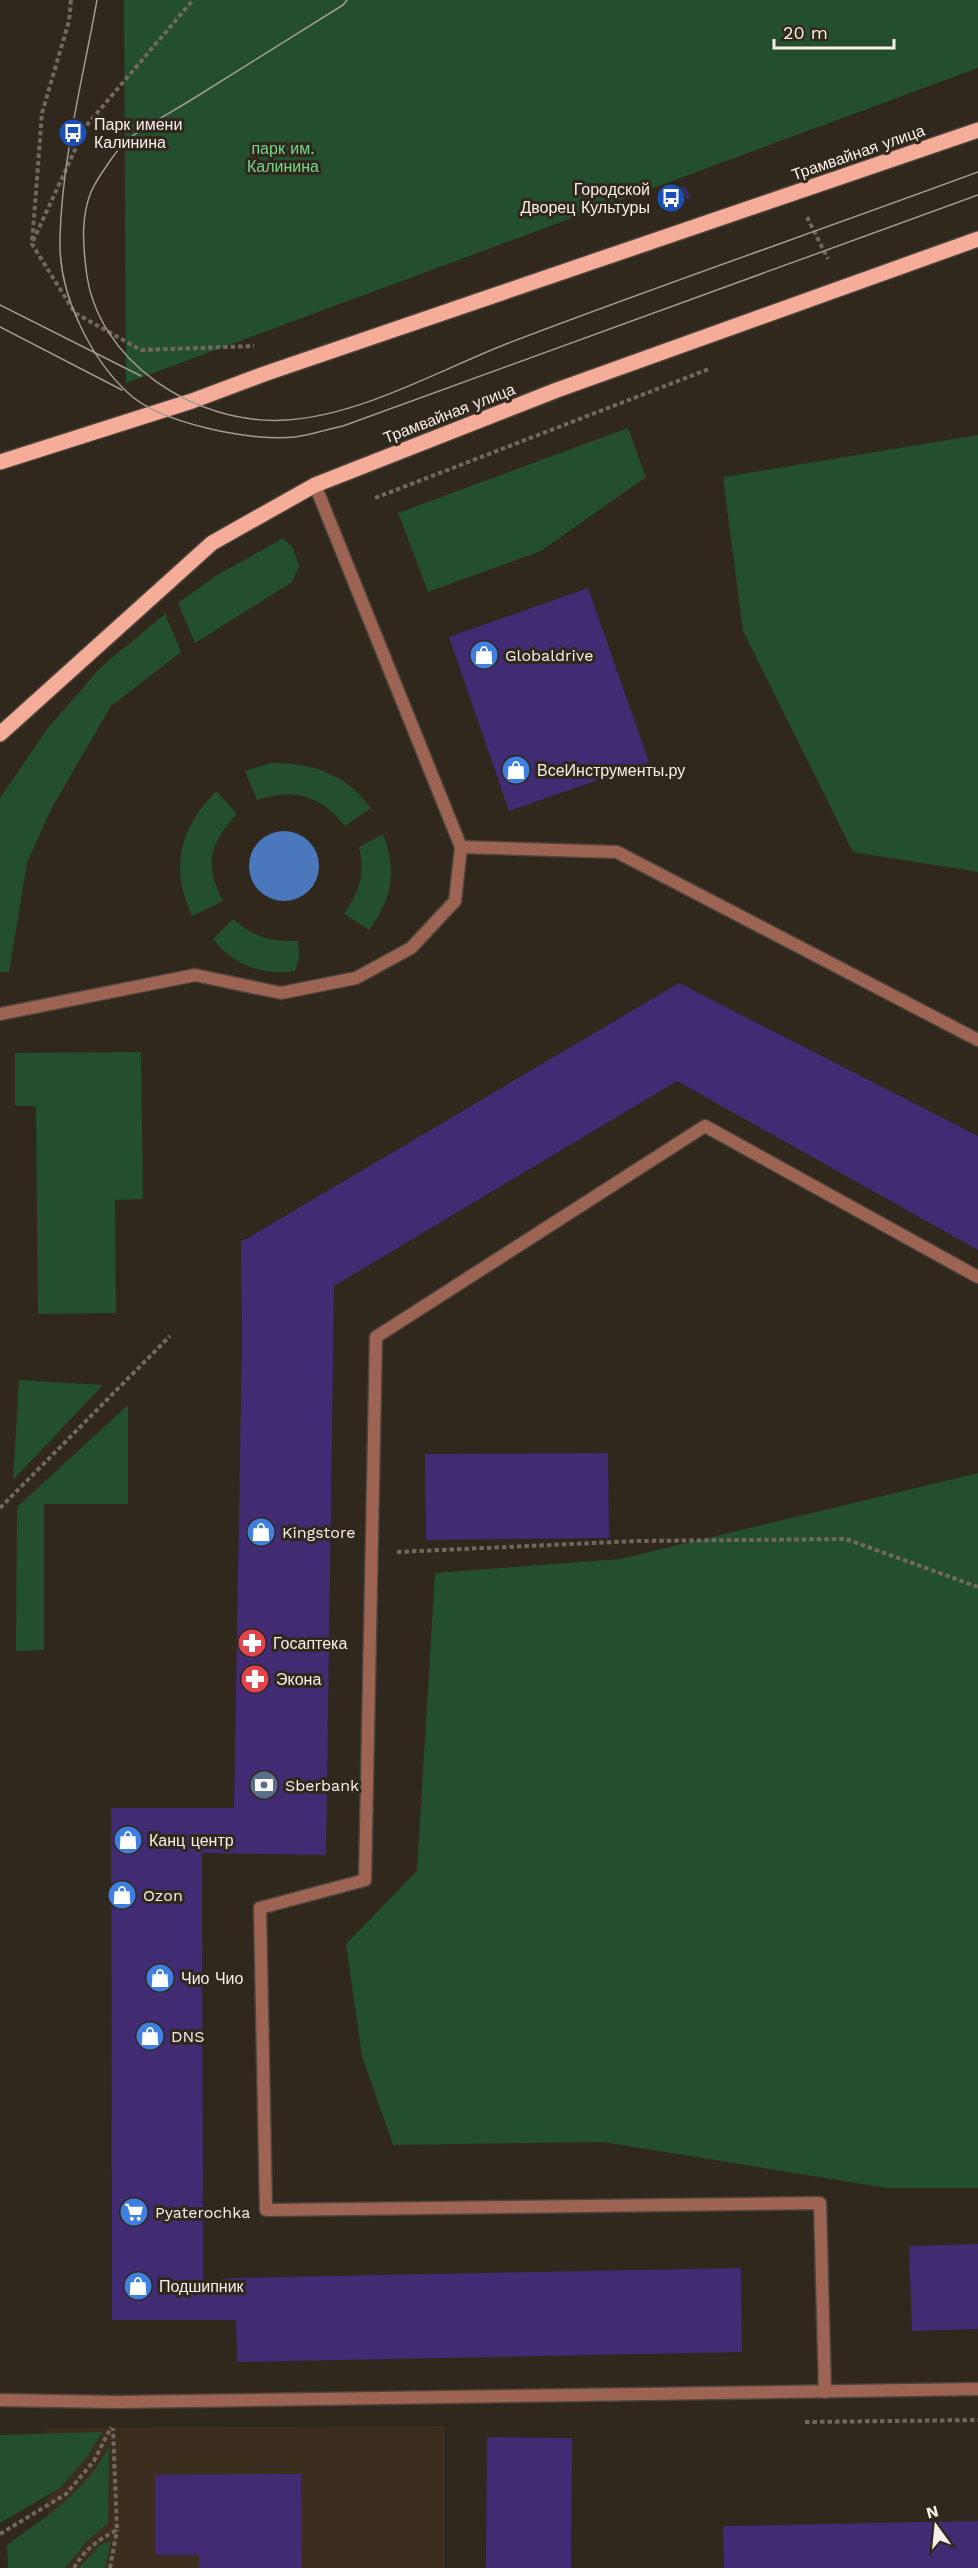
<svg xmlns="http://www.w3.org/2000/svg" width="978" height="2568" font-family="'Work Sans',sans-serif">
<style>
.built{fill:#3c2e1f}
.green{fill:#244f2e}
.water{fill:#4b78bc}
.building{fill:#412b72}
.lines{fill:none;stroke-linecap:round;stroke-linejoin:round}
.lane-casing{stroke:#4c433a;stroke-width:15}
.primary-casing{stroke:#4c433a;stroke-width:18}
.path{stroke:#70685f;stroke-width:4;stroke-dasharray:4.5 3;stroke-linecap:butt}
.lane{stroke:#9d6353;stroke-width:12}
.primary{stroke:#f5ac98;stroke-width:15}
.tram{stroke:#a29a92;stroke-width:1.5}
.labels{text-anchor:middle;stroke-width:6;stroke-linejoin:round;paint-order:stroke}
.poi-label{font-size:16px;fill:#f7f0e9;stroke:#30271d;text-anchor:start}
.park-label{font-size:16px;fill:#73d889;stroke:#30271d}
.street-label{font-size:16px;fill:#f7f0e9;stroke:#30271d}
</style>
<rect width="100%" height="100%" fill="#30271d"/>
<path class="built" d="M445,2426v142h-397l-1,-140z"/>
<g class="green">
<path d="M124,0h854v68l-852,315z"/>
<path d="M628,428l18,49 -105,74 -113,41 -30,-79z"/>
<path d="M978,435v437l-125,-20 -110,-221 -20,-154z"/>
<path d="M283,538l10,10 6,18 -7,16 -97,61 -17,-40 36,-26z"/>
<path d="M165,614l16,38 -70,54 -61,105 -23,52 -18,109h-9v-174l47,-69 54,-62z"/>
<path d="M271,763c42,0 74,10 100,45l-26,18c-25,-31 -51,-38 -88,-26l-12,-29z"/>
<path d="M216,791l21,23c-28,30 -33,50 -14,87l-31,15c-22,-48 -13,-87 24,-125z"/>
<path d="M383,834c14,39 10,63 -14,96l-25,-16c15,-22 22,-41 15,-67z"/>
<path d="M233,919c22,19 37,22 65,22l1,18 -4,12c-33,5 -62,-6 -82,-32z"/>
<path d="M141,1052l2,147 -28,1 1,113 -78,1 -2,-208h-21v-53z"/>
<path d="M19,1380l84,5 -90,95z"/>
<path d="M128,1405v99h-84v146l-28,1 1,-144z"/>
<path d="M978,1473v715h-91l-284,-46 -210,3 -31,-89 -16,-112 71,-73 18,-298 185,-14z"/>
<path d="M102,2432l-15,25 -27,31 -60,35v-88z"/>
<path d="M109,2446l-1,77 -21,18 -22,27h-57l-1,-23c40,-29 80,-54 102,-99z"/>
<path d="M111,2541l-6,27h-26l21,-23z"/>
</g>
<circle class="water" cx="284" cy="866" r="35"/>
<g class="building">
<path d="M685,186l5,12 -22,8 -5,-12z"/>
<path d="M588,588l61,174 -140,49 -60,-174z"/>
<path d="M679,983l299,153v114l-301,-169 -343,205 -8,569 -124,-2 1,429 32,-4 506,-10 1,84 -505,10 -1,-42h-124l-1,-512h123l8,-468 -1,-98z"/>
<path d="M608,1453l1,85 -183,2 -1,-86z"/>
<path d="M978,2244v85l-66,2 -3,-85z"/>
<path d="M487,2437l85,1 -1,130h-85z"/>
<path d="M301,2474l1,94h-103v-13h-44v-80z"/>
<path d="M978,2521v47h-254l-1,-42z"/>
</g>
<g class="lines">
<g class="lane-casing">
<g id="lane">
<path d="M315,485l146,362"/>
<path d="M0,1014l195,-39 86,18 75,-15 55,-30 44,-47 6,-54 156,5 361,188"/>
<path d="M825,2392l-5,-189 -554,7 -6,-302 105,-28 11,-543 329,-211 273,151"/>
<path d="M0,2400l116,2 862,-13"/>
</g>
</g>
<g class="primary-casing">
<g id="primary">
<path d="M0,462l192,-61 75,-28 711,-243"/>
<path d="M0,734l212,-191 103,-58 242,-95 421,-151"/>
</g>
</g>
<g class="path">
<path d="M71,0l-2,21 -27,92 -10,131 43,69 66,37 113,-4"/>
<path d="M807,217l21,42"/>
<path d="M33,241l53,-115 107,-126"/>
<path d="M375,498l334,-129"/>
<path d="M0,1508l170,-172"/>
<path d="M397,1552l240,-11 209,-2 132,48"/>
<path d="M805,2422l173,-2"/>
<path d="M0,2534l66,-40 28,-33 17,-34"/>
<path d="M74,2568c10,-18 25,-29 43,-38l-4,-102"/>
<path d="M110,2568l7,-38"/>
</g>
<use href="#lane" class="lane"/>
<use href="#primary" class="primary"/>
<g class="tram">
<path d="M97,0c-14,78 -35,158 -37,238 -1,30 7,60 20,87 11,24 28,49 47,67 31,31 125,50 168,45 16,-2 33,-8 48,-11l635,-231"/>
<path d="M347,0l-4,5c-48,30 -96,60 -144,90 -23,15 -50,28 -72,45 -9,8 -31,40 -36,52 -10,25 -8,51 -5,77 10,93 110,157 201,151 74,-5 151,-49 219,-76 157,-60 315,-114 472,-172"/>
<path d="M0,305l141,71"/>
<path d="M0,327l122,63"/>
</g>
</g>
<defs>
<g id="bus-disc" transform="scale(1.5)"><circle r="9.5" fill="#1a4fb4" stroke="#30271d"/><path d="M-5-6H5V4H4V6H2V4H-2V6H-4V4H-5ZM-3.5-4V0h7V-4ZM-3.5 1.2v1.5H-2V1.2ZM2 1.2v1.5H3.5V1.2Z" fill="#fff"/></g>
<g id="shop-disc" transform="scale(1.5)"><circle r="9.5" fill="#3f7fe0" stroke="#30271d"/><path d="M-5-2.5h2.3a2.7 3.5 0 0 1 5.4 0H5L5.5 6h-11ZM-1.5-2.5h3a1.5 2.3 0 0 0-3 0Z" fill="#fff"/></g>
<g id="pharmacy-disc" transform="scale(1.5)"><circle r="9.5" fill="#e0444e" stroke="#30271d"/><path d="M-2-6h4v4h4v4h-4v4h-4v-4h-4v-4h4Z" fill="#fff"/></g>
<g id="bank-disc" transform="scale(1.5)"><circle r="9.5" fill="#5c6f8a" stroke="#30271d"/><path d="M-6-4H6V4H-6ZM0-2.3a2.3 2.3 0 1 0 0 4.6a2.3 2.3 0 1 0 0-4.6Z" fill="#fff"/></g>
<g id="supermarket-disc" transform="scale(1.5)"><circle r="9.5" fill="#3f7fe0" stroke="#30271d"/><path d="M-6-5.5h2.5l.6 2H6L4.5 2H-2.5L-4.4-4H-6ZM-1.5 3.2a1.3 1.3 0 1 0 .1 0ZM3 3.2a1.3 1.3 0 1 0 .1 0Z" fill="#fff"/></g>
</defs>
<g fill-rule="evenodd">
<use href="#bus-disc" x="73" y="133"/>
<use href="#bus-disc" x="671" y="198"/>
<use href="#shop-disc" x="484" y="655"/>
<use href="#shop-disc" x="516" y="770"/>
<use href="#shop-disc" x="261" y="1532"/>
<use href="#pharmacy-disc" x="252" y="1643"/>
<use href="#pharmacy-disc" x="255" y="1679"/>
<use href="#bank-disc" x="264" y="1785"/>
<use href="#shop-disc" x="128" y="1840"/>
<use href="#shop-disc" x="122" y="1895"/>
<use href="#shop-disc" x="160" y="1978"/>
<use href="#shop-disc" x="150" y="2036"/>
<use href="#supermarket-disc" x="134" y="2212"/>
<use href="#shop-disc" x="138" y="2286"/>
</g>
<g class="labels">
<g class="poi-label">
<text x="94" y="130">Парк имени<tspan x="94" dy="18">Калинина</tspan></text>
<text x="650" y="195" text-anchor="end">Городской<tspan x="650" dy="18">Дворец Культуры</tspan></text>
<text x="505" y="661">Globaldrive</text>
<text x="537" y="776">ВсеИнструменты.ру</text>
<text x="282" y="1538">Kingstore</text>
<text x="273" y="1649">Госаптека</text>
<text x="276" y="1685">Экона</text>
<text x="285" y="1791">Sberbank</text>
<text x="149" y="1846">Канц центр</text>
<text x="143" y="1901">Ozon</text>
<text x="181" y="1984">Чио Чио</text>
<text x="171" y="2042">DNS</text>
<text x="155" y="2218">Pyaterochka</text>
<text x="159" y="2292">Подшипник</text>
</g>
<g class="park-label">
<text x="283" y="154">парк им.<tspan x="283" dy="18">Калинина</tspan></text>
</g>
<g class="street-label">
<text transform="translate(858 152) rotate(-19)" y="6">Трамвайная улица</text>
<text transform="translate(449 413) rotate(-21)" y="6">Трамвайная улица</text>
</g>
</g>
<g transform="translate(936 2526) rotate(345)" stroke="#30271d" stroke-width="4.5" paint-order="stroke">
<path d="M0-4.5L10 22L0 15L-10 22Z" fill="#f7f0e9"/>
<text y="-9" font-size="16" font-weight="bold" text-anchor="middle" fill="#f7f0e9">N</text>
</g>
<path d="M774 39v9h120v-9" fill="none" stroke="#f7f0e9" stroke-width="3"/>
<text x="783" y="39" font-size="18" fill="#f7f0e9" stroke="#30271d" stroke-width="4.5" paint-order="stroke">20 m</text>
</svg>
